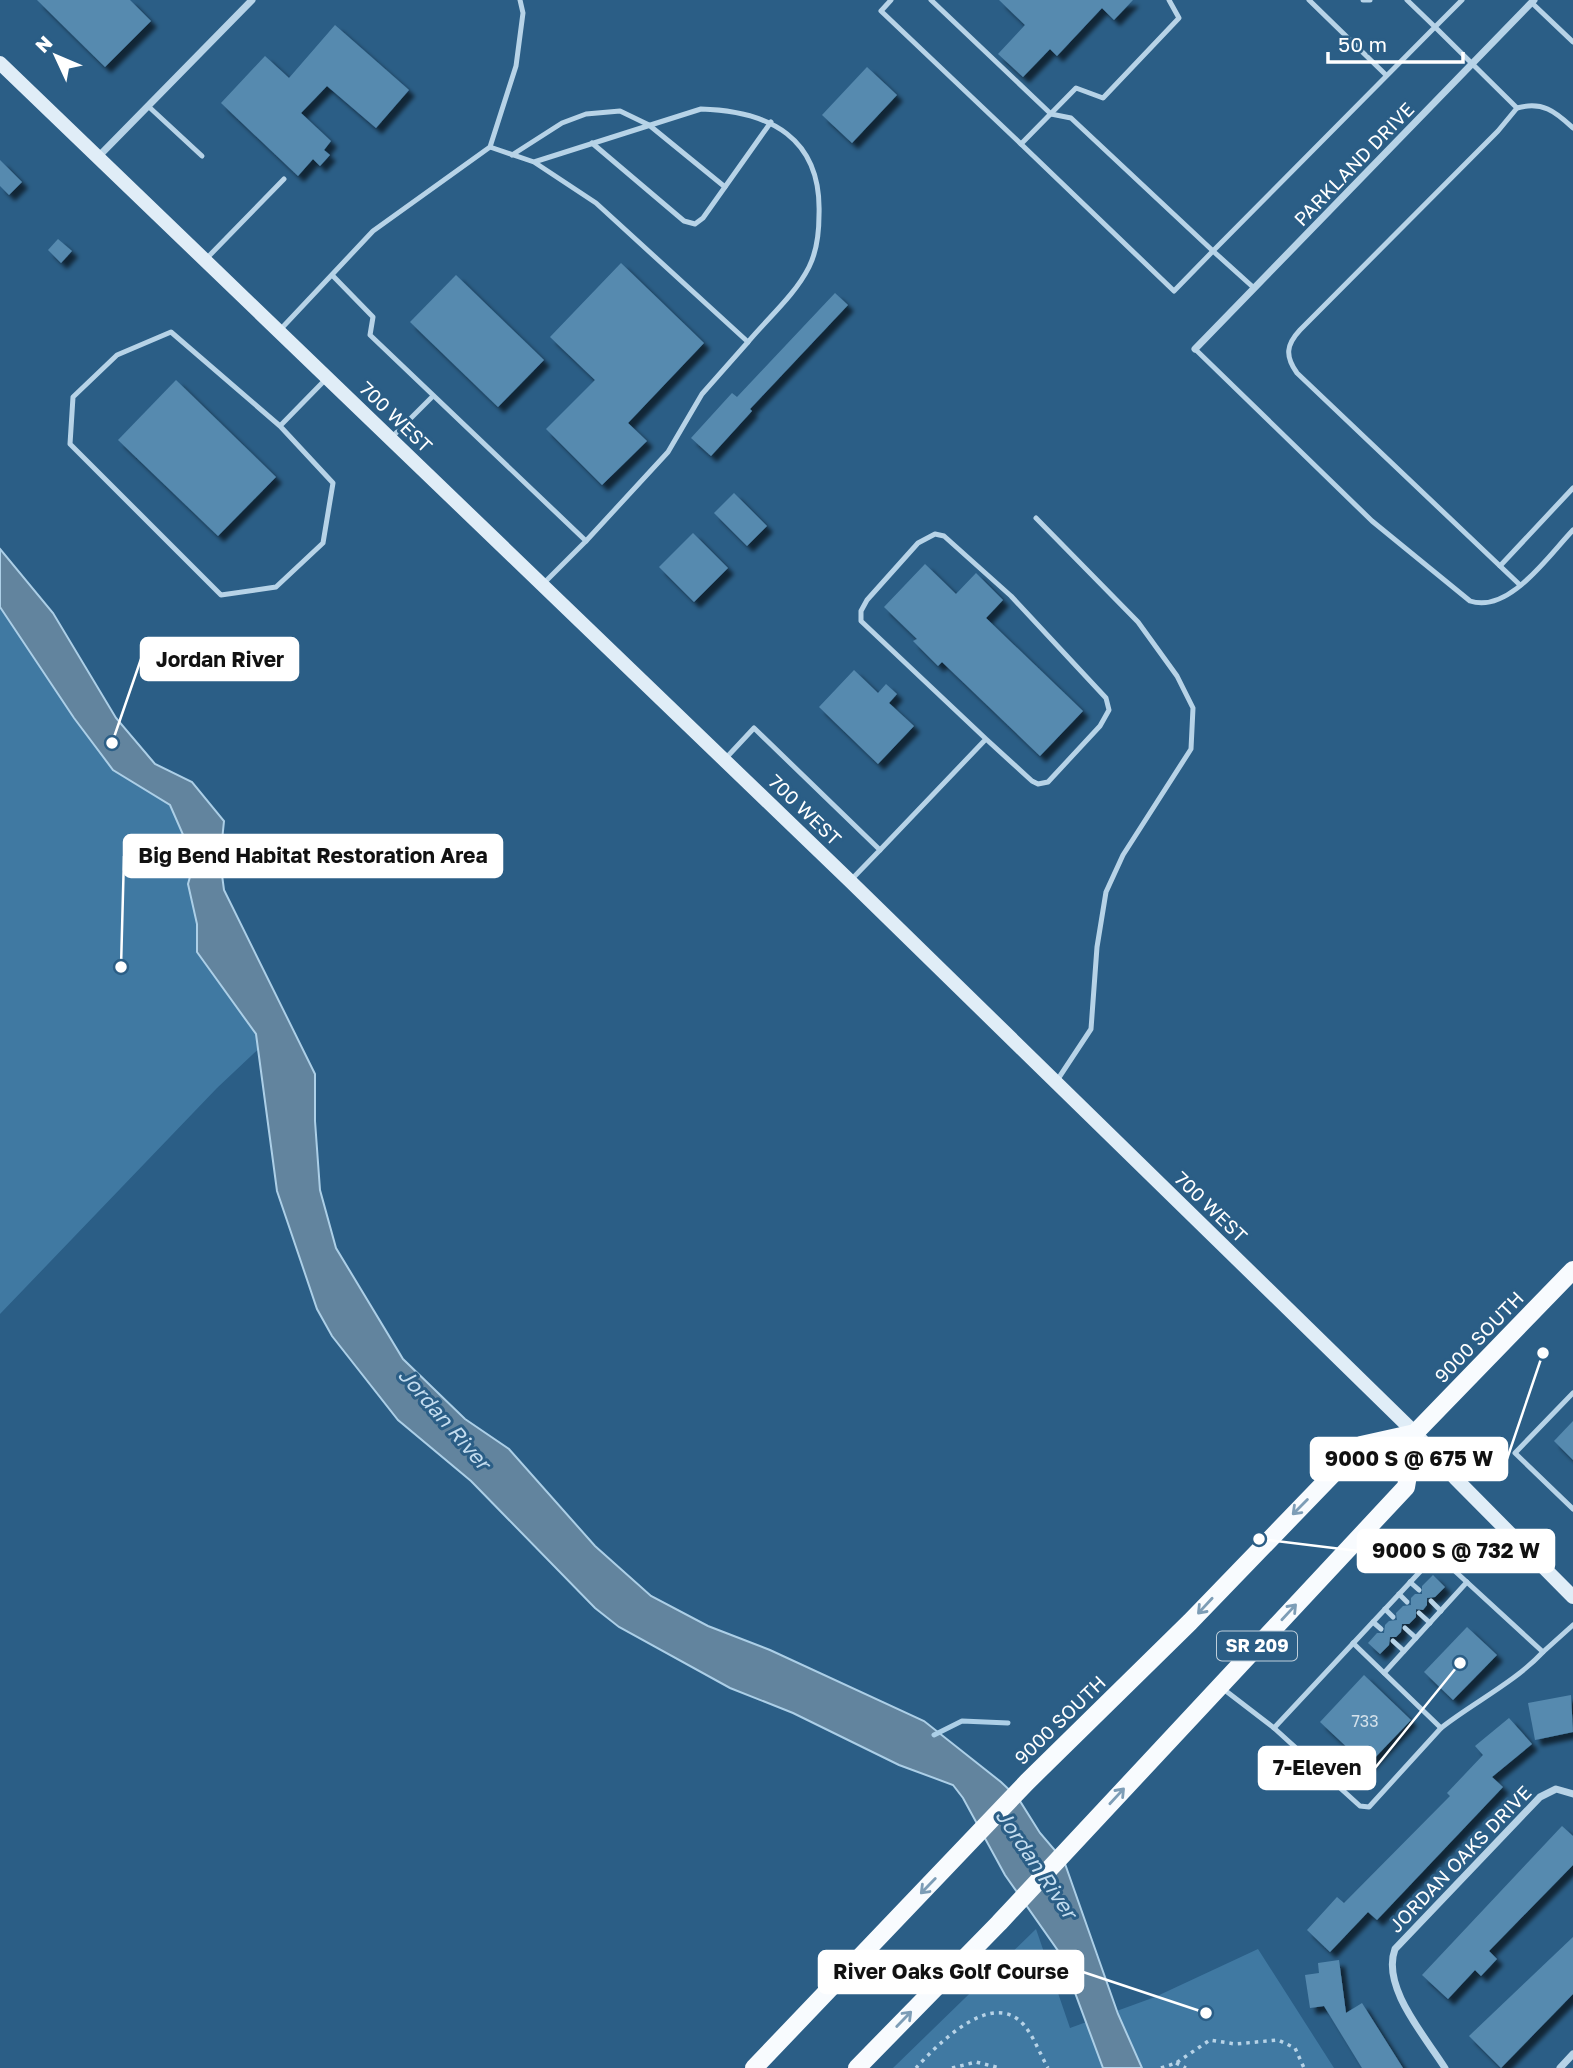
<svg xmlns="http://www.w3.org/2000/svg" width="1573" height="2068" font-family="'Golos Text',sans-serif">
<style>
.green{fill:#4079a2}
.water{fill:#62849e;stroke:#accfe7;stroke-width:2}
.lines{fill:none;stroke-linecap:round;stroke-linejoin:round}
.stream{stroke:#accfe7;stroke-width:5}
.building{fill:#578aaf;filter:url(#shadow)}
.path{stroke:#b7d3e7;stroke-width:3.5;stroke-dasharray:3.5 5;stroke-linecap:butt}
.lane{stroke:#b7d3e7;stroke-width:5}
.street{stroke:#b7d3e7;stroke-width:7}
.secondary{stroke:#e0edf7;stroke-width:14}
.primary{stroke:#f8fbfe;stroke-width:18}
.oneway{stroke:#7d9db6}
.labels{text-anchor:middle;stroke-width:6;stroke-linejoin:round;paint-order:stroke}
.number-label{font-size:16px;fill:#d5e2eb}
.shield{fill:#2b5e86;stroke:#bfcfdb;stroke-width:2}
.shield-label{font-size:18px;font-weight:bold;fill:#fff}
.street-label{font-size:19px;fill:#fff;stroke:#2b5e86}
.water-label{font-size:21px;font-style:italic;fill:#c3dcef;stroke:#2b5e86}
.leader{fill:none;stroke:#fff;stroke-width:2.5}
.callout-dot{fill:#fff;stroke:#2b5e86;stroke-width:2.5}
.callout{fill:#fff;stroke:#fff;stroke-width:2.5}
.callout-label{font-size:21px;text-anchor:middle;font-weight:bold;fill:#111}
</style>
<defs>
<filter id="shadow"><feDropShadow dx="6" dy="6" stdDeviation="2" flood-color="#0009"/></filter>
</defs>
<rect width="100%" height="100%" fill="#2b5e86"/>
<g class="green">
<path d="M0,595l194,227 74,218 -51,48 -217,226z"/>
<path d="M1036,1929l34,99 85,-31 103,-48 76,119h-441z"/>
</g>
<path class="water" d="M0,549l53,64 63,105 39,46 37,18 32,39 -4,39 4,30 91,184v47l5,69 16,58 67,111 62,60 44,30 86,97 56,50 57,30 62,24 154,71 77,61 17,16 22,35 24,28 54,153 24,54h-39l-42,-113 -56,-80 -42,-77 -10,-13 -54,-20 -106,-52 -63,-25 -111,-61 -24,-19 -124,-127 -73,-61 -66,-84 -15,-27 -40,-118 -21,-157 -59,-82v-28l-9,-40 5,-18 -5,-20 -18,-41 -57,-35 -39,-52 -74,-111z"/>
<g class="lines">
<path class="stream" d="M934,1735l28,-14 46,2"/>
</g>
<g class="building">
<path d="M37,0h93l21,21 -46,46z"/>
<path d="M999,0h134l-19,20 -12,-12 -45,48 -7,-7 -27,28 -25,-23 27,-29z"/>
<path d="M335,25l74,65 -33,38 -49,-42 -26,27 30,28 -7,9 6,5 -10,11 -7,-7 -15,17 -77,-73 44,-47 24,22z"/>
<path d="M867,67l30,28 -45,48 -30,-28z"/>
<path d="M0,160l22,22 -13,13 -9,-9z"/>
<path d="M58,239l14,12 -11,12 -13,-13z"/>
<path d="M621,263l83,80 -76,80 19,18 -45,44 -56,-56 49,-49 -45,-43z"/>
<path d="M456,275l88,85 -46,47 -88,-85z"/>
<path d="M835,293l13,12 -98,104 2,2 -41,45 -20,-18 41,-45 5,4z"/>
<path d="M176,380l100,97 -58,59 -100,-96z"/>
<path d="M734,493l33,33 -20,20 -33,-33z"/>
<path d="M693,533l35,35 -34,34 -35,-35z"/>
<path d="M925,564l31,30 20,-21 27,27 -17,18 97,93 -43,45 -98,-94 -4,4 -25,-25 4,-2 -33,-32z"/>
<path d="M854,670l24,23 8,-9 11,10 -8,9 25,23 -36,38 -59,-57z"/>
<path d="M1573,1421v39l-19,-19z"/>
<path d="M1433,1575l12,12 -10,10 -8,1v7l-4,5 -7,-1v8l-7,7h-7l-1,8 -5,5h-6l-1,8 -9,9 -12,-11 9,-10h7l1,-8 4,-4 8,-1 -1,-7 7,-7 8,-1v-7l4,-4h7v-8z"/>
<path d="M1467,1627l30,28 -44,45 -29,-28z"/>
<path d="M1364,1675l47,45 -44,46 -47,-44z"/>
<path d="M1571,1695l2,37 -38,8 -7,-37z"/>
<path d="M1509,1718l23,26 -40,33 11,10 -126,133 -9,-8 -38,40 -23,-22 30,-33 7,6 106,-107 -3,-3 36,-38 -8,-9z"/>
<path d="M1562,1826l11,10v29l-84,86 8,8 -16,17 -6,-6 -27,29 -26,-24z"/>
<path d="M1573,1937v57l-72,74 -32,-32z"/>
<path d="M1339,1960l7,53 16,-10 41,65h-41l-38,-62 -14,2 -5,-33 14,-2 -1,-10z"/>
</g>
<g class="lines">
<g class="path">
<path d="M1176,2063l10,5"/>
<path d="M916,2068c22,-24 76,-80 108,-43 10,12 16,29 24,43"/>
<path d="M952,2068l24,-6 24,6"/>
<path d="M1161,2068l15,-5 34,-23 25,4 43,-4 17,8 9,20"/>
</g>
<g class="lane">
<path d="M891,0l-10,11 140,133"/>
<path d="M931,0l120,114 20,4 142,133 222,-224 -28,-27"/>
<path d="M1169,0l10,18 -76,80 -27,-10 -55,56 153,147 39,-40 41,37"/>
<path d="M1309,0l77,75"/>
<path d="M1363,0h7"/>
<path d="M1462,0l-27,27 82,81c25,-7 38,3 56,20"/>
<path d="M1532,3l41,39"/>
<path d="M148,106l54,50"/>
<path d="M1517,108l-19,23 -198,199c-14,15 -15,26 -3,43l223,212"/>
<path d="M592,143l92,78 11,3 8,-6 68,-96"/>
<path d="M490,147l44,15 62,41 152,139c20,-24 47,-47 61,-75 8,-16 10,-35 10,-52 3,-77 -49,-104 -118,-106l-167,53"/>
<path d="M512,155l50,-32 24,-9 34,-3 29,14 76,62"/>
<path d="M207,258l77,-79"/>
<path d="M333,276l40,41 -3,18 216,206 -43,43"/>
<path d="M279,331l94,-100 117,-84 26,-81 7,-53 -3,-13"/>
<path d="M1195,349l177,172 98,80c39,13 78,-45 103,-71"/>
<path d="M280,426l53,57 -10,60 -47,44 -55,8 -151,-151 3,-47 44,-42 54,-23 109,94 45,-46"/>
<path d="M391,438l42,-42"/>
<path d="M1036,518l102,104 39,54 16,32 -2,41 -68,106 -17,37 -9,55 -6,82 -35,53"/>
<path d="M586,541l82,-89 34,-58 46,-52"/>
<path d="M1500,566l73,-78"/>
<path d="M726,758l28,-30 126,122 -30,31"/>
<path d="M880,850l106,-111 46,42 6,3 10,-2 52,-56 9,-16 -3,-12 -95,-102 -67,-60 -9,-2 -17,9 -51,57 -6,11v10l125,118"/>
<path d="M1573,1393l-58,60 58,56"/>
<path d="M1410,1582l9,8"/>
<path d="M1399,1594l8,8"/>
<path d="M1431,1601l10,10"/>
<path d="M1385,1609l8,8"/>
<path d="M1419,1613l11,10"/>
<path d="M1373,1622l8,7"/>
<path d="M1405,1628l11,10"/>
<path d="M1393,1641l11,10"/>
<path d="M1353,1643l88,85c33,-26 73,-45 102,-76"/>
<path d="M1384,1673l83,-91"/>
<path d="M1222,1688l52,40 156,-167 15,1 98,90 30,-27"/>
<path d="M1274,1728l86,78 9,1 72,-79"/>
</g>
<g class="street">
<path d="M98,157l154,-157"/>
<path d="M1195,349l339,-349"/>
<path d="M1445,2068c-20,-32 -64,-81 -50,-119l145,-152 16,-8 17,5"/>
<path d="M1560,2068l13,-14"/>
</g>
<path class="secondary" d="M0,63l850,818 565,552 41,46 117,118"/>
<g class="primary">
<path d="M754,2068l273,-286 163,-160 171,-177 54,-12 158,-163"/>
<path d="M857,2068l142,-145 407,-436 9,-54"/>
</g>
</g>
<defs><path id="oneway-shaft" d="M-6 0H5M1.5-3L5.5 0L1.5 3" fill="none" stroke-width="1.6" stroke-linecap="round" stroke-linejoin="round" transform="scale(1.75)"/></defs>
<g class="oneway">
<use href="#oneway-shaft" transform="translate(1300 1507) rotate(135)"/>
<use href="#oneway-shaft" transform="translate(1205 1606) rotate(133)"/>
<use href="#oneway-shaft" transform="translate(1289 1612) rotate(-47)"/>
<use href="#oneway-shaft" transform="translate(1117 1796) rotate(-47)"/>
<use href="#oneway-shaft" transform="translate(928 1886) rotate(134)"/>
<use href="#oneway-shaft" transform="translate(904 2019) rotate(-46)"/>
</g>
<g class="labels">
<g class="number-label">
<text x="1365" y="1727">733</text>
</g>
<rect class="shield" x="1217" y="1631.5" width="80" height="29" rx="5"/>
<g class="shield-label">
<text x="1257" y="1652">SR 209</text>
</g>
<g class="street-label">
<text transform="translate(1354 164) rotate(-46)" y="7">PARKLAND DRIVE</text>
<text transform="translate(396 417) rotate(44)" y="7">700 WEST</text>
<text transform="translate(805 810) rotate(44)" y="7">700 WEST</text>
<text transform="translate(1211 1207) rotate(44)" y="7">700 WEST</text>
<text transform="translate(1479 1337) rotate(-46)" y="7">9000 SOUTH</text>
<text transform="translate(1060 1720) rotate(-44)" y="7">9000 SOUTH</text>
<text transform="translate(1460 1859) rotate(-46)" y="7">JORDAN OAKS DRIVE</text>
</g>
<g class="water-label">
<text transform="translate(444 1419) rotate(49)" y="7">Jordan River</text>
<text transform="translate(1036 1864) rotate(56)" y="7">Jordan River</text>
</g>
</g>
<path class="leader" d="M112 743L141 659M121 967L124 856M1543 1353L1507 1459M1259 1539L1358 1551M1460 1663L1375 1768M1206 2013L1083 1972"/>
<g class="callout-dot">
<circle cx="112" cy="743" r="7"/>
<circle cx="121" cy="967" r="7"/>
<circle cx="1543" cy="1353" r="7"/>
<circle cx="1259" cy="1539" r="7"/>
<circle cx="1460" cy="1663" r="7"/>
<circle cx="1206" cy="2013" r="7"/>
</g>
<g class="callout">
<rect x="141" y="638" width="157" height="42" rx="7"/>
<rect x="124" y="835" width="378" height="42" rx="7"/>
<rect x="1311" y="1438" width="196" height="42" rx="7"/>
<rect x="1358" y="1530" width="196" height="42" rx="7"/>
<rect x="1259" y="1747" width="116" height="42" rx="7"/>
<rect x="819" y="1951" width="264" height="42" rx="7"/>
</g>
<g class="callout-label">
<text x="220" y="667">Jordan River</text>
<text x="313" y="863">Big Bend Habitat Restoration Area</text>
<text x="1409" y="1466">9000 S @ 675 W</text>
<text x="1456" y="1558">9000 S @ 732 W</text>
<text x="1317" y="1775">7-Eleven</text>
<text x="951" y="1979">River Oaks Golf Course</text>
</g>
<g transform="translate(56 56) rotate(314)" stroke="#2b5e86" stroke-width="5" paint-order="stroke">
<path d="M0-5L12 26L0 18L-12 26Z" fill="#ffffff"/>
<text y="-10" font-size="19" font-weight="bold" text-anchor="middle" fill="#ffffff">N</text>
</g>
<path d="M1328 52v10h135v-10" fill="none" stroke="#ffffff" stroke-width="3.5"/>
<text x="1338" y="52" font-size="21" fill="#ffffff" stroke="#2b5e86" stroke-width="5" paint-order="stroke">50 m</text>
</svg>
